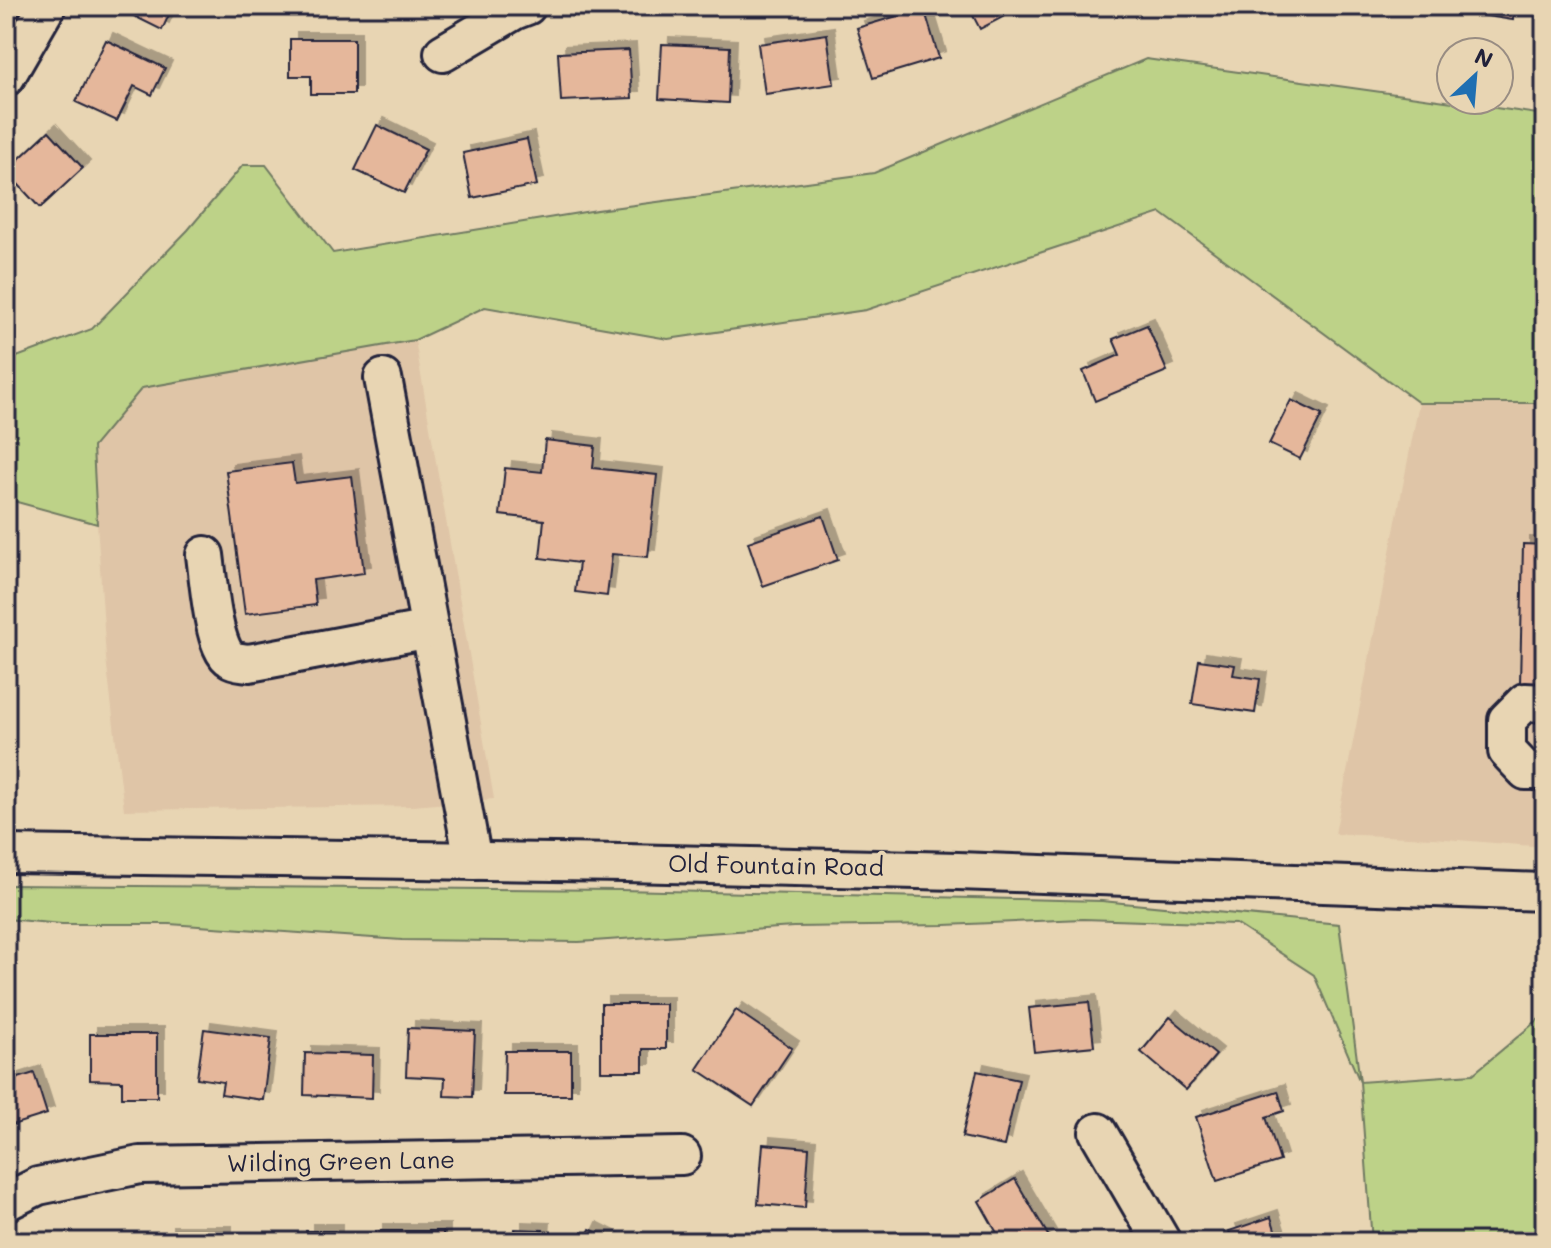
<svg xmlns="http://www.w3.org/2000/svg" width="1551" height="1248" font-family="Mali,sans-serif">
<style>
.built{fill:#dfc5a7}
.green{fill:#bdd288;stroke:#707a62;stroke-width:2}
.building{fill:#e5b79b;stroke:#22223b;stroke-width:2;filter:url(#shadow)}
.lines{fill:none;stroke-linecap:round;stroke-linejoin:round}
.minor-casing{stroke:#22223b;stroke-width:42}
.minor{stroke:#e8d5b3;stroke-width:36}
.labels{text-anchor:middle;stroke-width:8;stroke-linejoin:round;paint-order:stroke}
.street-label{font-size:24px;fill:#22223b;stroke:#e8d5b3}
</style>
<defs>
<filter id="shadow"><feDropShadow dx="7" dy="-7" stdDeviation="0" flood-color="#0004"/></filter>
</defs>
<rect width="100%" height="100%" fill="#e8d5b3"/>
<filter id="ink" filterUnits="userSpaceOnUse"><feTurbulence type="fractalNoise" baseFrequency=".0125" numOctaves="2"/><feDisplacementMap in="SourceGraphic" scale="16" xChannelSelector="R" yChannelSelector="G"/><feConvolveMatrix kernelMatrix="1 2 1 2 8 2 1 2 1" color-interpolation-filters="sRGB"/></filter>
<g filter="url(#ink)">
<g class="built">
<path d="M415,340l79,459 -81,7 -289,4 -18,-152 -14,-211 50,-59z"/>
<path d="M1419,403h126v444l-112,-9 -98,-4z"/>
</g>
<g class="green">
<path d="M1146,59l399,56v288h-126l-258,-190 -295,97 -198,29 -183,-32 -70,33 -273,48 -49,59 4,77 -91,-25v-138l86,-32 96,-99 55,-65h23l67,88 264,-43 277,-37z"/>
<path d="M7,885l613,5 482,11 237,23 21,158 113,-8 72,-60v228h-173l-12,-160 -46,-107 -78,-51 -153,-5 -138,6 -152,2 -214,15 -177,-2 -233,-16h-107l-56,-5z"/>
</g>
<g class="building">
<path d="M122,6h51l-11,24 -42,-21z"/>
<path d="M968,6h54v1l-42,22z"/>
<path d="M1456,6h59l-2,14 -58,-9z"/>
<path d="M924,8l15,50 -66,20 -16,-50z"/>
<path d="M827,34l7,50 -69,10 -7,-50z"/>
<path d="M290,39h64v55h-43v-18h-21z"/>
<path d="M106,40l59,28 -13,27 -18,-9 -17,35 -41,-19z"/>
<path d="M662,44l68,3 -2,56 -69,-4z"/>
<path d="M629,50l3,48 -71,3 -3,-48z"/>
<path d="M377,125l49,24 -22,44 -49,-23z"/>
<path d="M49,131l34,37 -43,40 -34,-37z"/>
<path d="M527,139l10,46 -65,13 -9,-45z"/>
<path d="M1147,325l20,46 -72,30 -12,-30 37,-16 -7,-16z"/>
<path d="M1291,400l31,15 -22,44 -31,-15z"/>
<path d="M545,440l50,6 -2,22 64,7 -9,82 -36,-3 -5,42 -32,-4 4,-29 -39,-5 4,-38 -44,-5 5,-47 37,4z"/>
<path d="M292,463l3,20 57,-7 12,97 -51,7 3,25 -71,9 -19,-143z"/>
<path d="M823,516l15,44 -75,26 -15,-44z"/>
<path d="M1523,544l22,1v140l-25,-1z"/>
<path d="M1199,660l36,5 -2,10 27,4 -5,34 -63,-9z"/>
<path d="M1089,1002l5,44 -60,6 -5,-44z"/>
<path d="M601,1004h65v45h-23v22h-42z"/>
<path d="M736,1010l56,38 -39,58 -56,-37z"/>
<path d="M1170,1017l46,38 -30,35 -45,-38z"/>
<path d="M408,1028l67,3 -3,66 -28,-1 1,-18 -39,-2z"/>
<path d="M204,1029l67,9 -8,62 -42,-6 2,-12 -26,-4z"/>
<path d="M90,1034h67v63h-35v-16l-32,-1z"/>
<path d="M505,1051h66v44h-67z"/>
<path d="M305,1053l68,2 -1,43 -68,-3z"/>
<path d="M977,1071l42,9 -15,66 -42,-9z"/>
<path d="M34,1073l13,41 -41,13v-45z"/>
<path d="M1278,1091l6,20 -18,6 14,44 -63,20 -21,-64z"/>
<path d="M763,1144l46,4 -4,60 -47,-4z"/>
<path d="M1015,1179l34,58 -8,5h-39l-23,-41z"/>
<path d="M1271,1217l8,25h-46l-4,-11z"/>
<path d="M515,1229l28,1 -1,12h-27z"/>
<path d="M590,1229l26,13h-32z"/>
<rect x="306" y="1231" width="29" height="11"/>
<rect x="376" y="1231" width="67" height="11"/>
<rect x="166" y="1233" width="59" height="9"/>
</g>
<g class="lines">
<g class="minor-casing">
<g id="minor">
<path d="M443,53l71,-42 13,-5"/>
<path d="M6,77l41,-71"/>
<path d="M383,378l90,483"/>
<path d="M205,555c3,21 8,95 26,104 4,3 13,3 18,4l181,-34"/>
<path d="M1545,703l-20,-1 -18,18v31l19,20h19"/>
<path d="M6,854l619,9 333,8 587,21"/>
<path d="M1098,1132l64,110"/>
<path d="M6,1202l32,-16 102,-21 542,-9"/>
</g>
</g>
<use href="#minor" class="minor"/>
</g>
</g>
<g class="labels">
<g class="street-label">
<text transform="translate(776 866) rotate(1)" y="8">Old Fountain Road</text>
<text transform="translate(341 1162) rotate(-1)" y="8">Wilding Green Lane</text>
</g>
</g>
<rect width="1551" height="1248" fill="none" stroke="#e8d5b3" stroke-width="32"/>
<rect x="16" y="16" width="1519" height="1216" fill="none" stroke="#22223b" stroke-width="3" filter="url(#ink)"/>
<g transform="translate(1475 76) rotate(26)"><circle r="38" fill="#e8d5b3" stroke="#998d83" stroke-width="2"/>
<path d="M0-6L14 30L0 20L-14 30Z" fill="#1f6fb2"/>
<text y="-12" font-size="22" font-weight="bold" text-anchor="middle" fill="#22223b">N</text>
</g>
</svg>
